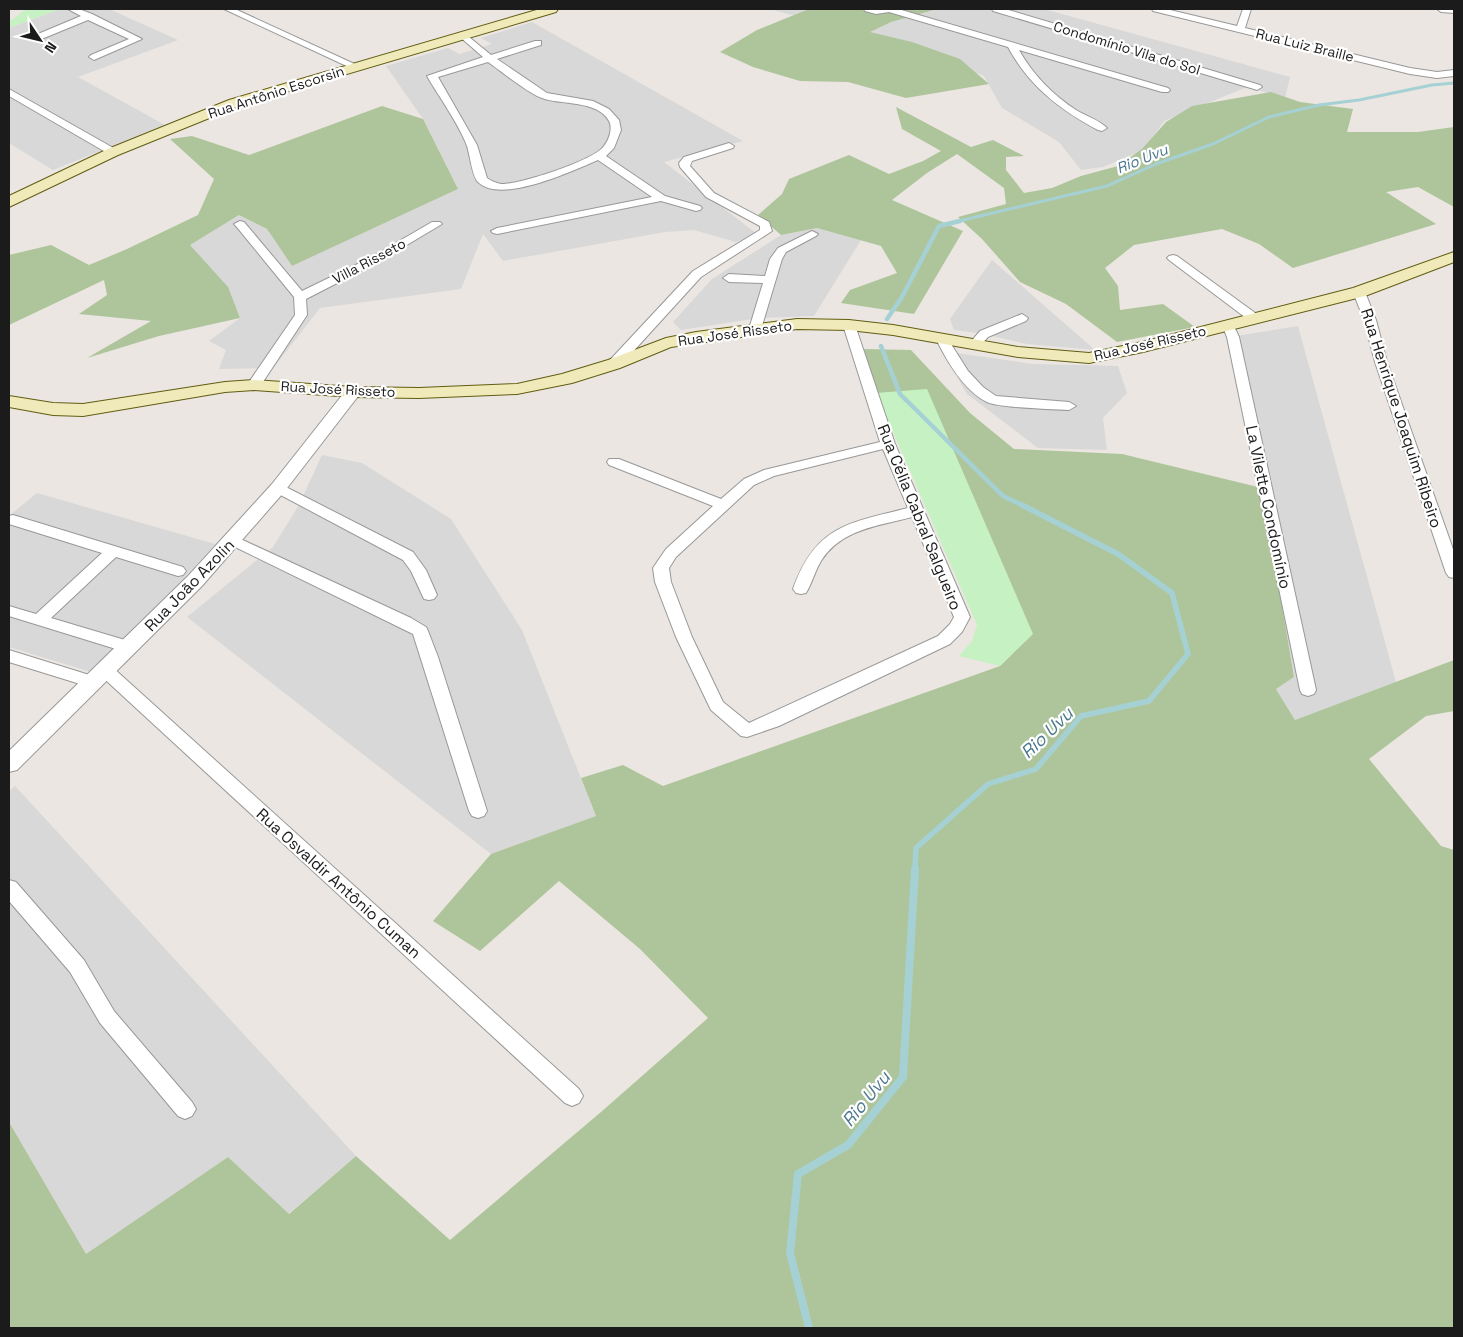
<svg xmlns="http://www.w3.org/2000/svg" width="1463" height="1337" font-family="'Space Grotesk',sans-serif">
<style>
.residential{fill:#d8d8d8}
.forest{fill:#aec59b}
.park{fill:#c6f1c2}
.lines{fill:none;stroke-linecap:round;stroke-linejoin:round}
.stream-far3{stroke:#a6d1d4;stroke-width:3}
.stream-far2{stroke:#a6d1d4;stroke-width:4.5}
.stream-far1{stroke:#a6d1d4;stroke-width:5.5}
.stream{stroke:#a6d1d4;stroke-width:8}
.minor-casing{stroke:#989898;stroke-width:2}
.tertiary-casing{stroke:#989898;stroke-width:2}
.secondary-casing{stroke:#615d12;stroke-width:2}
.minor{fill:#fff;fill-rule:evenodd}
.tertiary{fill:#fff;fill-rule:evenodd}
.secondary{fill:#f0eaba;fill-rule:evenodd}
.labels{text-anchor:middle;stroke-width:4.5;stroke-linejoin:round;paint-order:stroke}
.far-street-label{font-size:14px;fill:#1b1b1b;stroke:#fff}
.far-water-label{font-size:15px;font-style:italic;fill:#4d798f;stroke:#fff}
.street-label{font-size:16px;fill:#1b1b1b;stroke:#fff}
.water-label{font-size:18px;font-style:italic;fill:#4d798f;stroke:#fff}
</style>
<rect width="100%" height="100%" fill="#ebe6e1"/>
<g class="residential">
<path d="M60,9h49l69,31 -100,37 87,48 -112,45 -44,-27v-115z"/>
<path d="M770,9h274l246,68 -5,21 -38,-11 -83,34 -20,29 -41,17 -22,3 -22,-28 -57,-34 -18,-32 -59,-25z"/>
<path d="M532,22l211,119 -79,21 93,72 -21,8 -42,-12 -29,2 -162,29 -20,-27 -22,55 -141,19 -49,63 -7,-3 -45,1 7,-19 -17,-9 31,-23 -51,-73 50,-30 28,14 25,37 166,-77 -35,-70 -37,-53 62,-18 11,6 33,-10 -11,-6z"/>
<path d="M817,228l44,12 -47,76 -55,2 -78,12 -8,-8 39,-43 69,-44z"/>
<path d="M992,260l103,90 -68,-6 -43,-10 -30,-4 -4,-11z"/>
<path d="M1298,326l98,356 -101,38 -19,-31 18,-12 -32,-189 -32,-151z"/>
<path d="M942,351l91,13 85,2 9,27 -24,25 4,32 -69,-2 -71,-54z"/>
<path d="M322,455l40,8 89,56 71,111 74,186 -105,38 -304,-237 86,-70 26,-42z"/>
<path d="M37,493l178,51 -58,64 -66,64 -82,-25v-131z"/>
<path d="M15,786l341,370 -68,58 -60,-57 -142,97 -77,-132v-331z"/>
</g>
<g class="forest">
<path d="M809,9h128l-46,13 -21,10 42,10 48,17 29,25 -83,14 -58,-16 -48,-1 -47,-14 -33,-15 37,-22z"/>
<path d="M1271,92l29,10 53,7 -6,23h71l36,-5v80l-36,-20 -32,5 50,32 -143,44 -34,-24 -37,-15 -88,16 -29,23 13,18 2,24 43,-6 32,23 -78,15 -51,-38 -46,-22 -38,-43 -24,-22 48,-13 -2,-16 -47,-34 -30,19 -35,27 71,31 -49,83 -73,-11 9,-13 47,-17 -16,-27 -64,-18 -36,7 -23,-20 24,-21 7,-15 60,-24 40,19 34,-13 18,-10 -39,-22 -6,-22 75,40 22,-7 31,16 -18,1v13l18,23 28,-5 29,-12 37,-10 24,-17 24,-27 26,-16z"/>
<path d="M382,106l41,13 35,70 -166,77 -25,-37 -28,-14 -49,30 38,42 12,31 -81,18 -72,22 64,-37 -72,-7 28,-19 -3,-15 -95,45v-70l42,-10 38,20 38,-16 71,-34 16,-36 -44,-40 22,-3 57,19z"/>
<path d="M864,349l47,1 59,63 44,36 108,5 140,34 32,189 -18,12 19,31 159,-60v51l-28,5 -57,43 72,87 13,4v478h-1445v-206l77,132 142,-97 61,57 67,-58 94,84 151,-128 107,-94 -68,-69 -81,-68 -79,70 -47,-30 58,-67 105,-38 -15,-38 42,-13 40,21 337,-120 32,-32 -31,-70 -125,-171z"/>
</g>
<g class="park">
<path d="M26,9h34l-51,19v-6z"/>
<path d="M927,389l106,245 -33,32 -41,-10 13,-15 5,-16 -101,-232z"/>
</g>
<g class="lines">
<path class="stream-far3" d="M955,222l152,-36 49,-22 57,-20 56,-27 50,-12 40,-5 73,-15 22,-2"/>
<g class="stream-far2">
<path d="M887,319l15,-22 37,-71 21,-5"/>
<path d="M881,346l19,48 103,102 21,10"/>
</g>
<path class="stream-far1" d="M915,870l1,-22 72,-64 48,-15 45,-53 68,-15 39,-47 -16,-61 -54,-39 -96,-49"/>
<path class="stream" d="M809,1328l-19,-75 8,-79 50,-29 55,-68 12,-208"/>
<g class="minor-casing">
<g id="minor">
<path d="M68,9h11l13,5 50,25 -48,21 -5,-3 2,-2 38,-16 -41,-19 -44,18h-6v-4l43,-18z"/>
<path d="M224,9h11l126,58 -5,3 -3,-1z"/>
<path d="M864,9h34l270,79 2,2 -2,2h-6l-143,-42c14,25 34,45 57,60 10,6 23,10 31,18l-5,3 -4,-1c-38,-20 -69,-44 -90,-83l-119,-35 -13,2 -11,-3z"/>
<path d="M992,9h13l255,76 2,2 -5,3 -3,-1 -261,-78z"/>
<path d="M1152,9h14l71,17 6,-17h8l-6,19 165,40 27,4 17,-2v6l-17,2 -27,-4 -257,-63z"/>
<path d="M1437,9h17v4l-13,-1z"/>
<path d="M463,32l28,23 44,-14h6v4l-44,14 50,34 46,8 16,8 10,11 2,10 -7,18 -8,8 59,40 35,10 2,2 -2,2 -4,1 -35,-10 -164,33 -4,-1 -2,-2 6,-3 155,-31 -54,-37c-24,10 -97,45 -120,22 -6,-6 -8,-27 -11,-36 -8,-22 -28,-49 -40,-70l56,-19 -23,-20v-4zM488,62c13,9 41,32 54,36 18,7 56,2 67,23 4,7 0,19 -5,25 -9,14 -85,39 -103,38 -5,-1 -10,-3 -14,-6l-10,-33 -39,-68z"/>
<path d="M9,89l108,61 1,2 -1,2h-8l-100,-58z"/>
<path d="M729,143l5,3 -1,2 -41,13 -2,5 24,27 55,29 3,9 -71,46 -82,90h-10l-1,-3 1,-3 84,-90 67,-41v-4l-54,-29 -26,-30 -1,-4 5,-6z"/>
<path d="M240,221l4,1 58,69 70,-34 60,-35h8l2,2 -62,37 -74,38 1,16 -48,73 -5,1 -7,-4 48,-70 -1,-18 -58,-71 -2,-2z"/>
<path d="M812,231l6,3 -2,2 -30,16 -4,7 -21,70 -6,4 -4,-1 -2,-3 14,-46 -34,-1 -6,-4 6,-4 36,2 5,-17 8,-11z"/>
<path d="M1173,255l4,1 81,59 2,3 -2,3h-8l-81,-61 -2,-2 2,-2z"/>
<path d="M1359,288l6,4 11,28 11,42 67,190v26l-5,-1 -3,-4 -71,-211 -11,-42 -11,-28z"/>
<path d="M1022,314l6,4 -2,3 -38,16 -10,11 -4,1 -6,-4 12,-14z"/>
<path d="M849,321l6,4 40,119 75,173 -8,15 -12,12 -171,82 -32,11 -6,-1 -30,-26 -2,-4 -33,-69 -21,-55 -2,-14 13,-19 47,-43 -104,-41 -2,-3 2,-3h10l102,40 23,-20 20,-9 116,-28 -37,-117zM883,449l25,59c-59,15 -92,17 -115,81l3,4 5,1 5,-1c6,-10 9,-22 15,-32 20,-32 57,-35 91,-44l42,100 -4,7 -12,12 -189,87 -26,-21 -31,-65 -21,-55 -2,-14 7,-11 78,-72 20,-9z"/>
<path d="M1228,321l4,1 7,15 77,353 -2,4 -6,2 -6,-2 -2,-4 -73,-353 -5,-12z"/>
<path d="M942,335l4,1 22,35 15,16 13,9 73,6 7,4 -7,4c-17,-1 -69,-2 -82,-8 -23,-11 -40,-41 -51,-63z"/>
<path d="M278,483l135,69 13,18 11,25 -3,4 -5,1 -5,-1 -13,-28 -8,-11 -130,-69 -2,-3 2,-3z"/>
<path d="M13,515l170,52 3,4 -3,4 -5,1 -62,-19 -65,61 84,25 2,4 -2,4 -6,2 -120,-37v-10l27,8 66,-61 -93,-29v-8z"/>
<path d="M232,535l179,83 15,9 2,4 10,26 49,154 -3,5 -6,2 -6,-2 -3,-5 -56,-177 -186,-91 -2,-3 2,-3z"/>
<path d="M9,650l90,28 2,4 -2,4 -6,2 -84,-26z"/>
<path d="M105,664l6,2 468,423 4,7 -4,7 -7,3 -7,-3 -466,-429 -2,-4 2,-4z"/>
<path d="M9,880l7,2 68,78 30,51 78,91 4,7 -4,7 -7,3 -7,-3 -78,-93 -30,-51 -61,-71z"/>
</g>
</g>
<g class="tertiary-casing">
<path id="tertiary" d="M353,387l6,2 2,3 -2,3 -75,97 -82,94 -185,184 -8,2v-21l179,-175 84,-92 75,-95z"/>
</g>
<g class="secondary-casing">
<g id="secondary">
<path d="M540,9h18l-2,3 -317,94 -121,49 -109,52v-11l99,-47 121,-49z"/>
<path d="M1454,252v10l-89,34 -222,56 -54,11 -71,-6 -125,-22 -44,-5 -52,-1 -126,18 -51,21 -48,15 -55,11 -98,4 -66,-1 -99,-7 -29,2 -142,24 -30,-1 -44,-8v-11l44,7 30,1 142,-22 29,-2 99,7 66,1 98,-4 45,-10 46,-14 58,-22 30,-6 101,-13 52,1 44,5 125,22 71,6 53,-11 211,-54z"/>
</g>
</g>
<use href="#minor" class="minor"/>
<use href="#tertiary" class="tertiary"/>
<use href="#secondary" class="secondary"/>
</g>
<g class="labels">
<g class="far-street-label">
<text transform="translate(1305 45) rotate(14)" y="5">Rua Luiz Braille</text>
<text transform="translate(1127 48) rotate(17)" y="5">Condomínio Vila do Sol</text>
<text transform="translate(276 92) rotate(-18)" y="5">Rua Antônio Escorsin</text>
<text transform="translate(369 261) rotate(-28)" y="5">Villa Risseto</text>
<text transform="translate(735 333) rotate(-8)" y="5">Rua José Risseto</text>
<text transform="translate(1150 343) rotate(-13)" y="5">Rua José Risseto</text>
<text transform="translate(338 389) rotate(3)" y="5">Rua José Risseto</text>
</g>
<g class="far-water-label">
<text transform="translate(1142 159) rotate(-22)" y="5">Rio Uvu</text>
</g>
<g class="street-label">
<text transform="translate(1402 418) rotate(72)" y="6">Rua Henrique Joaquim Ribeiro</text>
<text transform="translate(1269 507) rotate(78)" y="6">La Vilette Condomínio</text>
<text transform="translate(920 517) rotate(68)" y="6">Rua Célia Cabral Salgueiro</text>
<text transform="translate(189 585) rotate(-46)" y="6">Rua João Azolin</text>
<text transform="translate(339 883) rotate(42)" y="6">Rua Osvaldir Antônio Cuman</text>
</g>
<g class="water-label">
<text transform="translate(1047 733) rotate(-44)" y="6">Rio Uvu</text>
<text transform="translate(866 1099) rotate(-51)" y="6">Rio Uvu</text>
</g>
</g>
<rect width="1463" height="1337" fill="none" stroke="#1b1b1b" stroke-width="20"/>
<g transform="translate(40 40) rotate(125)" stroke="#ffffff" stroke-width="4" paint-order="stroke">
<path d="M0-4L9 19L0 12L-9 19Z" fill="#1b1b1b"/>
<text y="-8" font-size="14" font-weight="bold" text-anchor="middle" fill="#1b1b1b">N</text>
</g>
</svg>
